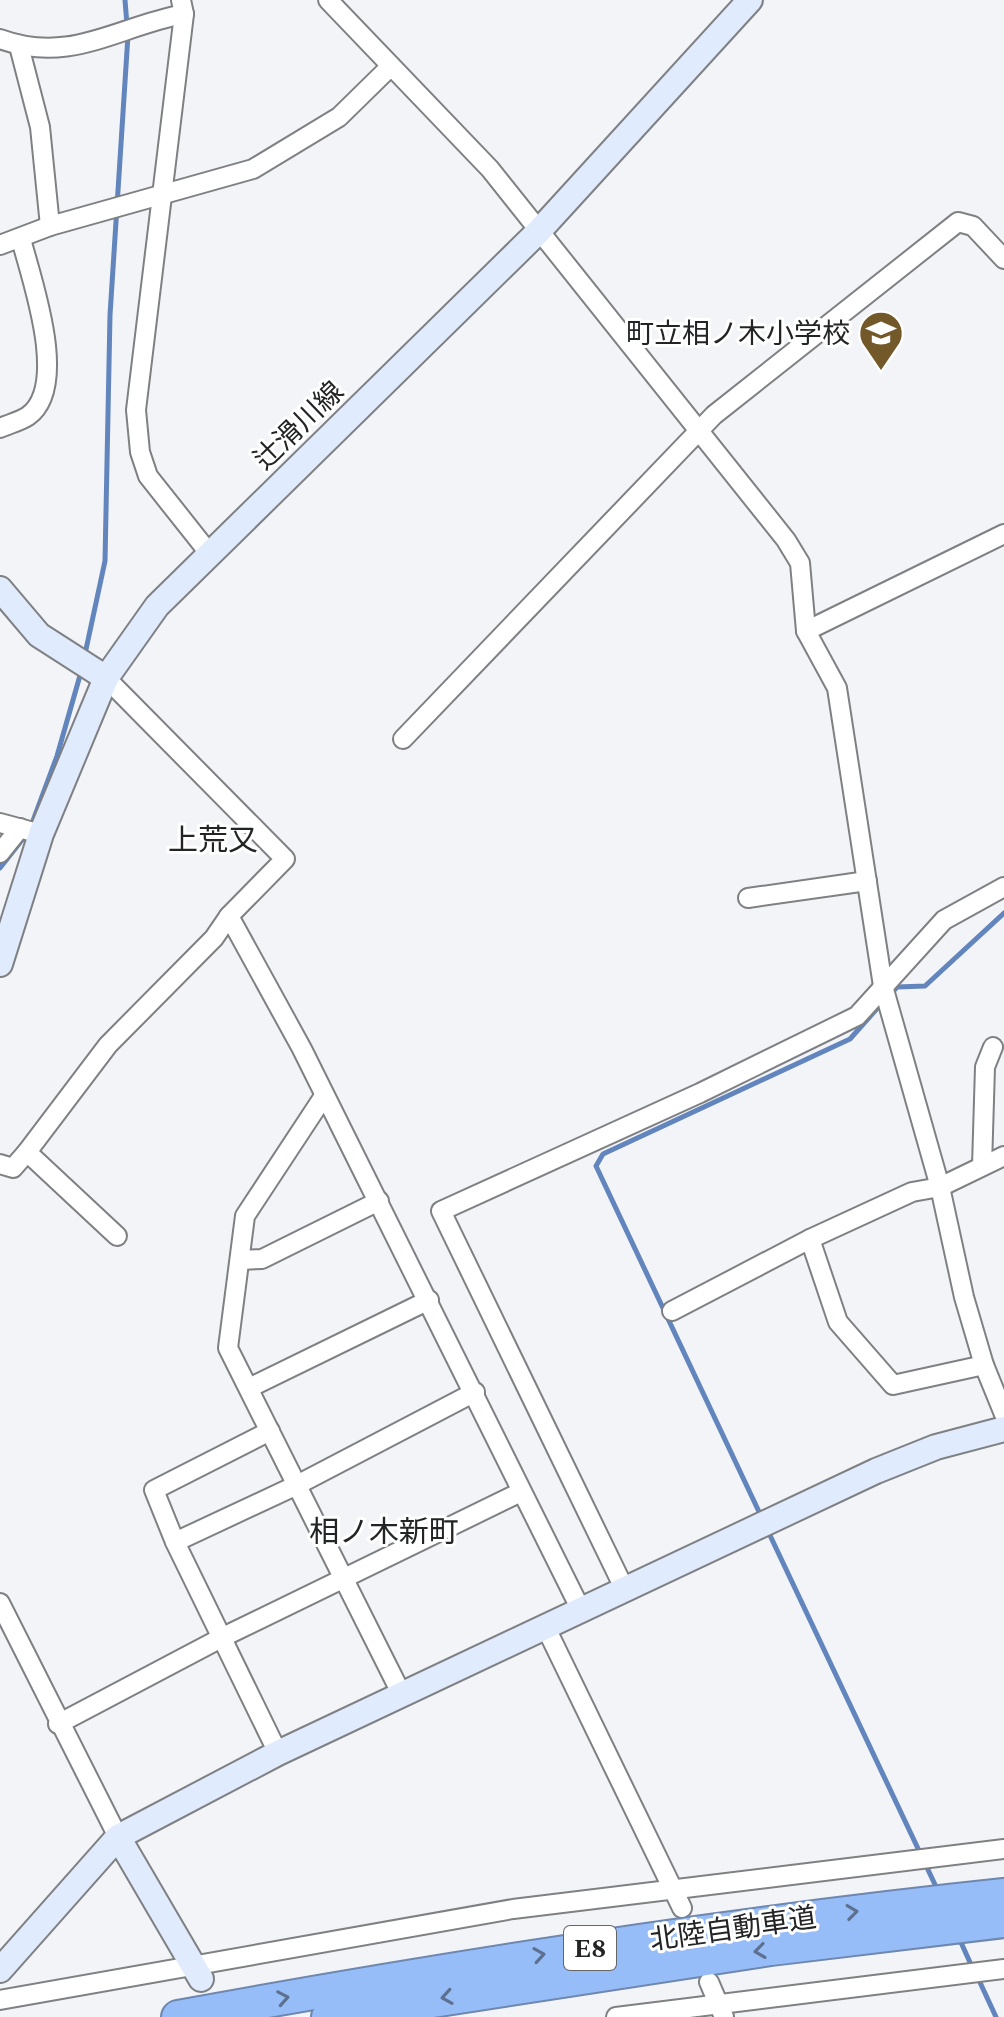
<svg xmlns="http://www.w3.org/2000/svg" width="1004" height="2017" font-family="Spectral,'Noto Sans JP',serif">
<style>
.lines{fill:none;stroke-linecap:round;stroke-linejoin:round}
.stream{stroke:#6185bc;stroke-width:5}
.street-casing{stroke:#7f8083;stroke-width:22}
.secondary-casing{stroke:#7f8083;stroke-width:28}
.highway-casing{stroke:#6e87af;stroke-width:36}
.street{stroke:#fff;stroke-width:18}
.secondary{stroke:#e0ebfd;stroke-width:24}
.highway{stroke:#97bdf9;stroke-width:32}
.oneway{stroke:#5d708f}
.labels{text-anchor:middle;stroke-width:6;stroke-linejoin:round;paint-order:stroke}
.shield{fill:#fff;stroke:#656666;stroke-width:2}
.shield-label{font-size:26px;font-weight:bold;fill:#232425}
.poi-label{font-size:28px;fill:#232425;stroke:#fff;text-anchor:end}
.street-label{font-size:28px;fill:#232425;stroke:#fff}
.neighbourhood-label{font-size:30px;fill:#232425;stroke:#fff}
</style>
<rect width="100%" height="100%" fill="#f2f4f7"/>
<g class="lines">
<g class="stream">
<path d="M125,0l2,25"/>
<path d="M85,654l20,-93 5,-246 18,-280"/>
<path d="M31,826l26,-70 24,-84"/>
<path d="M0,868l26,-33"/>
<path d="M889,996l8,-9 28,-1 79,-73"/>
<path d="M761,1516l-165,-350 7,-12 247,-115 32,-36"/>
<path d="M767,1529l172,364"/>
<path d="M959,1938l14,31"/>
<path d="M978,1978l18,39"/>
</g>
<g class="street-casing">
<g id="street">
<path d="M181,0l3,14 -48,396 4,42 8,24 61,77"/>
<path d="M328,0l162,169 296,371 14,23 6,68 31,57 46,298 57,201 24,110 20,68 20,49"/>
<path d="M0,39c71,26 118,-13 184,-25"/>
<path d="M19,46l21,81 10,99"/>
<path d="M0,245l50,-19 203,-57 86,-52 52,-51"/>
<path d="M0,428c9,-4 21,-7 28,-12 42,-30 3,-138 -7,-177"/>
<path d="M806,631l198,-97"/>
<path d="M106,678l179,181 -56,57 73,133 279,561"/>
<path d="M403,739l311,-324 244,-193 15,4 31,33"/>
<path d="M0,823l41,11"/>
<path d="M0,853l20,-25"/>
<path d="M748,898l119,-17"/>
<path d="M324,1096l-79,120 -17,132 174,347"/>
<path d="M0,1164l13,4 14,-16"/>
<path d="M982,1166l3,-99 8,-20"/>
<path d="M117,1236l-90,-84 81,-107 106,-107 15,-22"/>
<path d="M240,1260l22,-1 117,-58"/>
<path d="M672,1311l138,-72"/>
<path d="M984,1365l-91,20 -55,-63 -28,-83 102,-47 28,-5 64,-31"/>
<path d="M249,1388l180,-88"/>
<path d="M175,1542l-21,-52 116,-59"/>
<path d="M625,1590l-184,-379 259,-118 157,-77 87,-96 60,-33"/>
<path d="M0,1603l118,234"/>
<path d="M546,1628l136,280"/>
<path d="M58,1724l165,-87 298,-145"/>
<path d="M278,1753l-103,-211 122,-57 178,-93"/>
<path d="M709,1982l15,35"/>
<path d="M0,2000l513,-91 491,-60"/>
<path d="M616,2017l388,-48"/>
</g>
</g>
<g class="secondary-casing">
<g id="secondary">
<path d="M0,589l39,46 67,43"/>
<path d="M0,964l41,-130 65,-156 51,-72 382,-375 211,-231"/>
<path d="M118,1837l83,142"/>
<path d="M0,1970l118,-133 160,-84 598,-282 60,-24 68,-18"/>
</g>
</g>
<g class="highway-casing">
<g id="highway">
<path d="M178,2017c274,-50 549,-93 826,-122"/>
<path d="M328,2017l443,-68 233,-28"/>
</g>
</g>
<use href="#street" class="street"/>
<use href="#secondary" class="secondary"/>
<use href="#highway" class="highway"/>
</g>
<defs><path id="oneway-chevron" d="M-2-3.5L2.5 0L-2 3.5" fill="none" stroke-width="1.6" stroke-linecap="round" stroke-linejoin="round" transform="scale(2)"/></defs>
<g class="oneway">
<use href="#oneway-chevron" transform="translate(852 1912) rotate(-7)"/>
<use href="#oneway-chevron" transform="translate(760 1951) rotate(172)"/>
<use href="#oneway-chevron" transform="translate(539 1955) rotate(-9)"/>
<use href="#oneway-chevron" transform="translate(447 1997) rotate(171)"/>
<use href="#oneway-chevron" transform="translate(283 1998) rotate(-10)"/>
</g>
<defs>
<g id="school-pin" transform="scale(2.3)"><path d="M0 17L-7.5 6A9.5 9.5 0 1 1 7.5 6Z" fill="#73582a" stroke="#fff"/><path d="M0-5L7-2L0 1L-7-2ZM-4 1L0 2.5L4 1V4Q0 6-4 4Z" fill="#fff"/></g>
</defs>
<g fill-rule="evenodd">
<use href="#school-pin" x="881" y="333"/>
</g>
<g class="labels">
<rect class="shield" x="564" y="1926" width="52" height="44" rx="6"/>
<g class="shield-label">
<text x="590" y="1957">E8</text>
</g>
<g class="poi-label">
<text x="850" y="343">町立相ノ木小学校</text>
</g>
<g class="street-label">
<text transform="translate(298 425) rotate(-44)" y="10">辻滑川線</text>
<text transform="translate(733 1928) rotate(-8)" y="10">北陸自動車道</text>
</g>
<g class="neighbourhood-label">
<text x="213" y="850">上荒又</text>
<text x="384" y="1542">相ノ木新町</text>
</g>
</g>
</svg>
